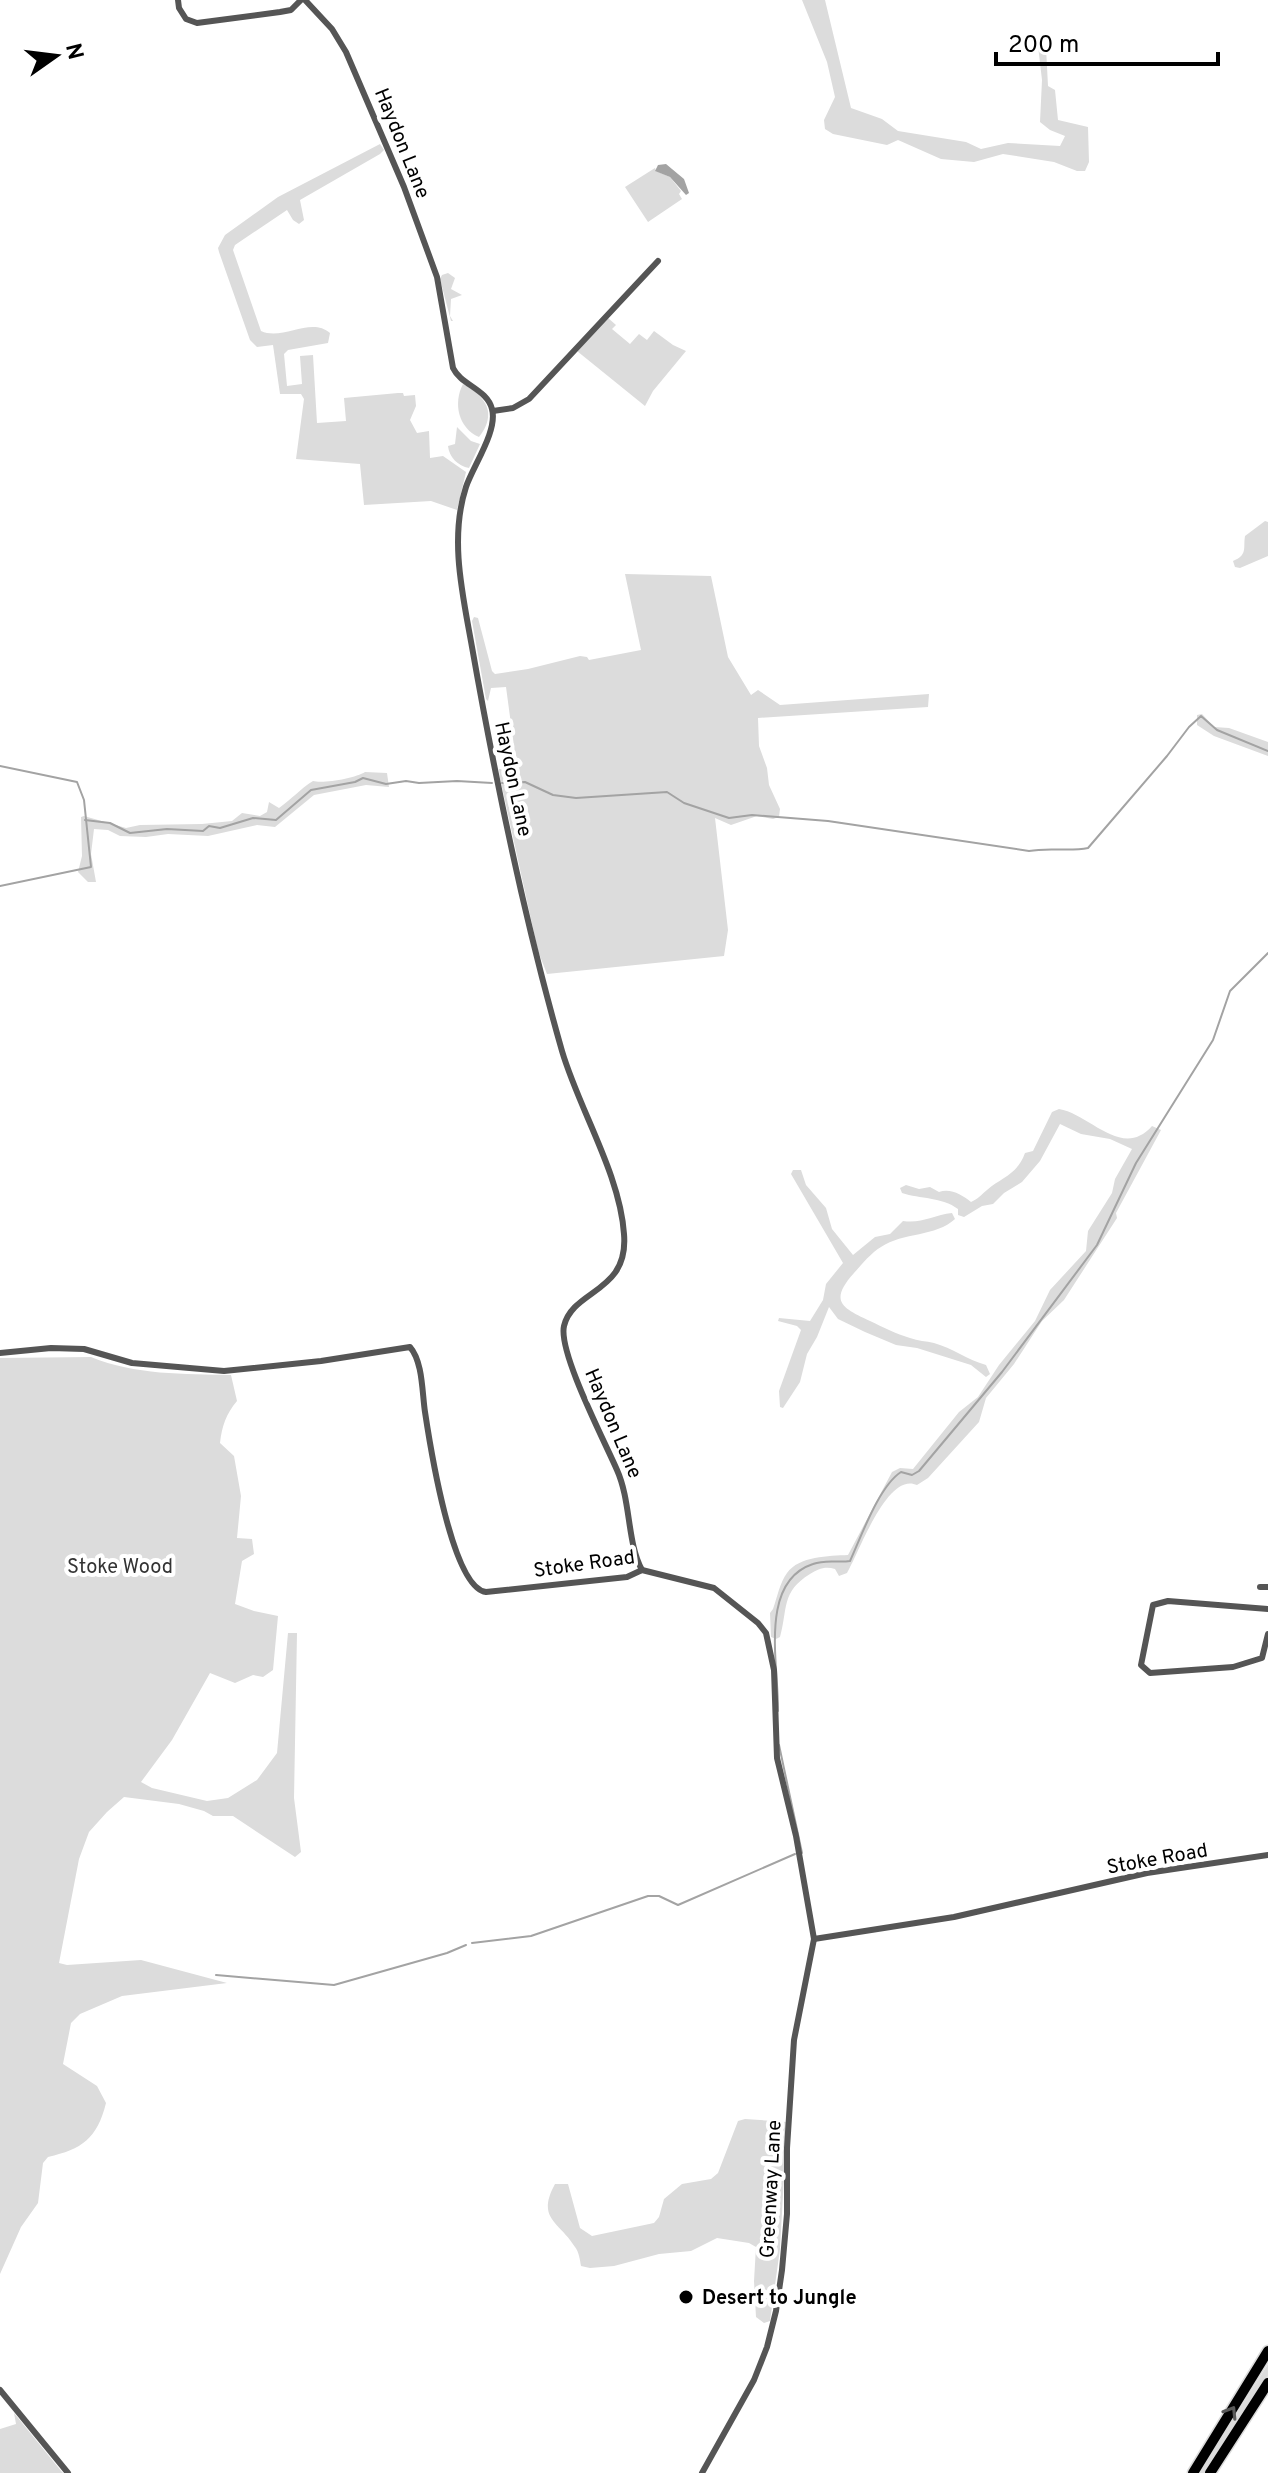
<svg xmlns="http://www.w3.org/2000/svg" width="1268" height="2473" font-family="Overpass,sans-serif">
<style>
.green{fill:#dcdcdc}
.water{fill:#a3a3a3}
.lines{fill:none;stroke-linecap:round;stroke-linejoin:round}
.stream{stroke:#a3a3a3;stroke-width:2}
.trunk-casing{stroke:#dbdbdb;stroke-width:13}
.minor{stroke:#555;stroke-width:6}
.trunk{stroke:#000;stroke-width:10}
.oneway{stroke:#595959}
.poi-dot{fill:#000;stroke:#fff;stroke-width:3}
.labels{text-anchor:middle;stroke-width:8;stroke-linejoin:round;paint-order:stroke}
.street-label{font-size:20px;fill:#000;stroke:#fff}
.park-label{font-size:20px;fill:#333;stroke:#fff}
.poi-label{font-size:20px;font-weight:bold;fill:#000;stroke:#fff;text-anchor:start}
</style>
<rect width="100%" height="100%" fill="#fff"/>
<g class="green">
<path d="M802,0h23l26,108 31,11 16,12 68,11 15,7 27,-6 52,3 5,-10 -15,-6 -10,-8 2,-42 -4,-34 8,1 2,39 7,4 3,30 30,7 1,35 -4,9h-8l-23,-9 -51,-8 -29,8 -33,-3 -43,-19 -11,5 -54,-11 -8,-5 -1,-9 11,-23 -8,-35z"/>
<path d="M380,144l4,6 -4,4 -80,46 4,20 -5,4 -6,-4 -6,-10 -52,35 -2,5 28,81c22,10 50,-15 69,2l-2,10 -40,7 -4,4 3,32 15,-2 -2,-28 13,-1 4,68 29,-2 -2,-23 54,-5h5l1,3 11,-1 1,11 -6,14 7,13 12,-2 1,27 13,-2 23,16 -9,38 -26,-9 -67,4 -4,-41 -64,-5 8,-60 -3,-5h-21l-7,-49 -16,2 -7,-7 -31,-88 -1,-4 7,-13 53,-38z"/>
<path d="M655,168l1,3 14,6 11,14 -2,3 3,5 -34,23 -23,-35z"/>
<path d="M448,273l7,5 -4,11 11,6 -11,4 -1,17 3,5h-2l-11,-42 2,-4z"/>
<path d="M608,318l8,7 -4,4 18,15 9,-10 8,6 7,-9 19,14 13,6 -33,40 -8,15 -68,-55z"/>
<path d="M463,384c24,13 34,30 16,53 -21,-9 -26,-34 -16,-53z"/>
<path d="M457,427l14,14 9,3 -11,24c-11,-2 -20,-11 -21,-22l7,-2z"/>
<path d="M1265,521l3,1v34l-28,12 -5,-1 -2,-6c15,-6 10,-13 12,-25z"/>
<path d="M625,574l86,2 17,81 23,38 7,-5 22,15 149,-11 -1,13 -170,11 1,28 8,22 2,17 11,24 -1,8 -6,2 -16,-3 -26,9 -16,-7 13,112 -4,26 -177,18 -9,-23 -38,-173 -1,-9h18l-11,-82 -15,1 -3,13 -2,-2 -14,-78 2,-4 4,1 14,53 3,3 33,-5 52,-13 7,1 2,3 52,-10z"/>
<path d="M1202,714l12,13 15,1 39,14v14l-54,-20 -17,-11v-10z"/>
<path d="M365,772l22,1 2,14 -23,-2 -52,10 -39,32 -18,-2 -49,11 -40,-2 -22,3 -26,-1 -12,-6 -14,-1 -3,25 5,28h-8l-10,-10 4,-16 -1,-39 3,-1 42,12 14,-3 62,-1 30,-3 10,-8 18,3 7,-4 2,-10 10,6c13,-9 21,-19 34,-27 10,3 43,-3 52,-9z"/>
<path d="M1059,1109c31,5 63,51 93,17l9,4 -45,83 1,5 -53,82 -22,21 -28,43 -28,34 -7,24 -51,56 -11,7c-30,-14 -58,68 -70,88l-8,3 -4,-7c-10,-3 -17,0 -25,5 -29,18 -22,34 -30,63l-4,2 -5,-2 -1,-24 3,-4c4,-11 7,-27 14,-36 12,-17 42,-17 61,-18l44,-83 8,-4 13,1 46,-57 19,-15 21,-32 36,-44 15,-31 36,-39 2,-20 24,-38 3,-14 17,-30 -22,-10 -29,-5 -21,-10 -20,37 -18,21 -18,11 -11,11 -11,2 -18,11 -6,-2v-6c-16,-12 -38,-10 -56,-16l-2,-5 6,-3 13,4 11,-2 9,5c12,-4 23,3 32,10 7,-3 10,-7 16,-12 15,-13 30,-15 38,-37l8,-2 19,-39z"/>
<path d="M793,1170h8l5,15 20,23 6,21 21,26 22,-18 15,-3 13,-13c18,3 31,-6 49,-8l3,6c-19,18 -52,13 -74,28 -10,6 -19,17 -27,26 -26,29 -11,35 16,48 13,6 26,13 40,17 8,3 16,3 24,5 18,5 34,17 52,22l4,9 -4,3 -15,-12 -54,-17 -21,-3 -31,-13 -27,-13 -9,-12 -12,30 -10,17 -7,28 -17,26 -3,-1 -1,-16 22,-61 -4,-4 -19,-5 1,-3 31,3 13,-21 3,-16 17,-21 -52,-89z"/>
<path d="M91,1357c44,18 93,17 140,18l6,26c-11,13 -15,25 -17,42l14,13 7,40 -4,42 15,1 2,15 -12,7 -7,43 19,7 24,5 -5,54 -10,7 -10,-2 -18,8 -25,-10 -38,67 -31,42 11,6 55,13 21,-3 29,-18 20,-27 11,-120h9l-3,165 7,54 -6,5 -62,-41h-20l-9,-5 -25,-7 -55,-7 -17,15 -18,20 -10,27 -20,104 8,2 74,-5 86,23 -105,13 -42,18 -9,9 -8,41 34,22 9,17c-9,36 -24,46 -58,54l-5,6 -5,40 -17,24 -21,47v-916z"/>
<path d="M745,2119l42,3 -7,127 -10,72 -6,2 -8,-6 -2,-36 2,-34 -7,-4 -32,-5 -26,13 -32,3 -45,12 -24,2 -9,-2c-1,-6 -2,-14 -6,-19 -16,-26 -39,-28 -20,-63h13l12,44 12,8 62,-13 5,-6 5,-18 18,-15 29,-5 7,-6 20,-52z"/>
<path d="M1268,2364v12l-63,97h-6z"/>
<path d="M14,2413l48,59 1,1h-63v-44l16,-5z"/>
</g>
<path class="water" d="M666,164l18,15 5,14 -3,2 -16,-18 -15,-6 3,-6z"/>
<g class="lines">
<g class="stream">
<path d="M0,766l77,16 7,18 7,67 -91,19"/>
<path d="M502,783l23,-1 28,13 23,3 91,-6 17,11 45,15 23,-3 76,6 201,30c20,-4 40,1 59,-3l79,-92 22,-29 12,-11 16,14 51,21"/>
<path d="M85,820l25,3 20,10 37,-4 36,2 6,-5 11,2 33,-10 23,2 35,-30 44,-8 8,-4 23,6 20,-3 13,2 38,-2 35,2"/>
<path d="M778,1711c1,-44 -20,-129 35,-147 13,-5 25,-1 37,-3 11,-24 29,-75 51,-89l11,3 7,-4 83,-99 95,-127 39,-82 77,-123 17,-49 38,-38"/>
<path d="M779,1745l23,108"/>
<path d="M472,1943l59,-7 117,-40h11l19,9 117,-51"/>
<path d="M216,1975l118,10 113,-32 19,-8"/>
</g>
<g class="trunk-casing">
<g id="trunk">
<path d="M1193,2473l75,-122"/>
<path d="M1210,2473l58,-90"/>
</g>
</g>
<g class="minor">
<path d="M178,0l1,8 7,11 11,4 83,-11 11,-2 10,-10"/>
<path d="M305,0l27,29 14,23 58,135 33,90 16,91c8,17 34,21 39,41 6,22 -19,57 -26,78 -17,52 -3,109 6,160 24,136 52,271 90,404 17,58 58,123 62,183 5,59 -51,55 -60,92 -6,26 41,116 53,144 14,31 10,73 25,100"/>
<path d="M493,411l20,-3 16,-9 129,-138"/>
<path d="M0,1353l51,-5 33,1 48,14 92,8 97,-10 89,-14c13,15 12,46 15,65 5,33 27,176 61,180l141,-15 15,-7 72,18 44,35 8,10 8,37 3,88 19,78 18,103 -20,101 -7,108v66l-5,56 -6,41 -9,36 -13,33 -52,93"/>
<path d="M1260,1587h8"/>
<path d="M1268,1609l-100,-8 -15,4 -12,60 9,8 83,-6 29,-9 6,-24"/>
<path d="M814,1939l140,-22 193,-44 121,-18"/>
<path d="M0,2390l68,83"/>
</g>
<use href="#trunk" class="trunk"/>
</g>
<defs><path id="oneway-chevron" d="M-2-3.5L2.5 0L-2 3.5" fill="none" stroke-width="1.6" stroke-linecap="round" stroke-linejoin="round" transform="scale(2)"/></defs>
<use class="oneway" href="#oneway-chevron" transform="translate(1231 2412) rotate(-58)"/>
<circle class="poi-dot" cx="686" cy="2297" r="8"/>
<g class="labels">
<g class="street-label">
<text transform="translate(403 143) rotate(68)" y="7">Haydon Lane</text>
<text transform="translate(514 779) rotate(78)" y="7">Haydon Lane</text>
<text transform="translate(614 1423) rotate(67)" y="7">Haydon Lane</text>
<text transform="translate(584 1563) rotate(-8)" y="7">Stoke Road</text>
<text transform="translate(1157 1858) rotate(-10)" y="7">Stoke Road</text>
<text transform="translate(770 2189) rotate(-87)" y="7">Greenway Lane</text>
</g>
<g class="park-label">
<text x="120" y="1573">Stoke Wood</text>
</g>
<g class="poi-label">
<text x="702" y="2304">Desert to Jungle</text>
</g>
</g>
<g transform="translate(56 56) rotate(76)" stroke="#ffffff" stroke-width="6" paint-order="stroke">
<path d="M0-6L14 30L0 20L-14 30Z" fill="#000000"/>
<text y="-12" font-size="22" font-weight="bold" text-anchor="middle" fill="#000000">N</text>
</g>
<path d="M996 52v12h222v-12" fill="none" stroke="#000000" stroke-width="4"/>
<text x="1008" y="52" font-size="24" fill="#000000" stroke="#ffffff" stroke-width="6" paint-order="stroke">200 m</text>
</svg>
